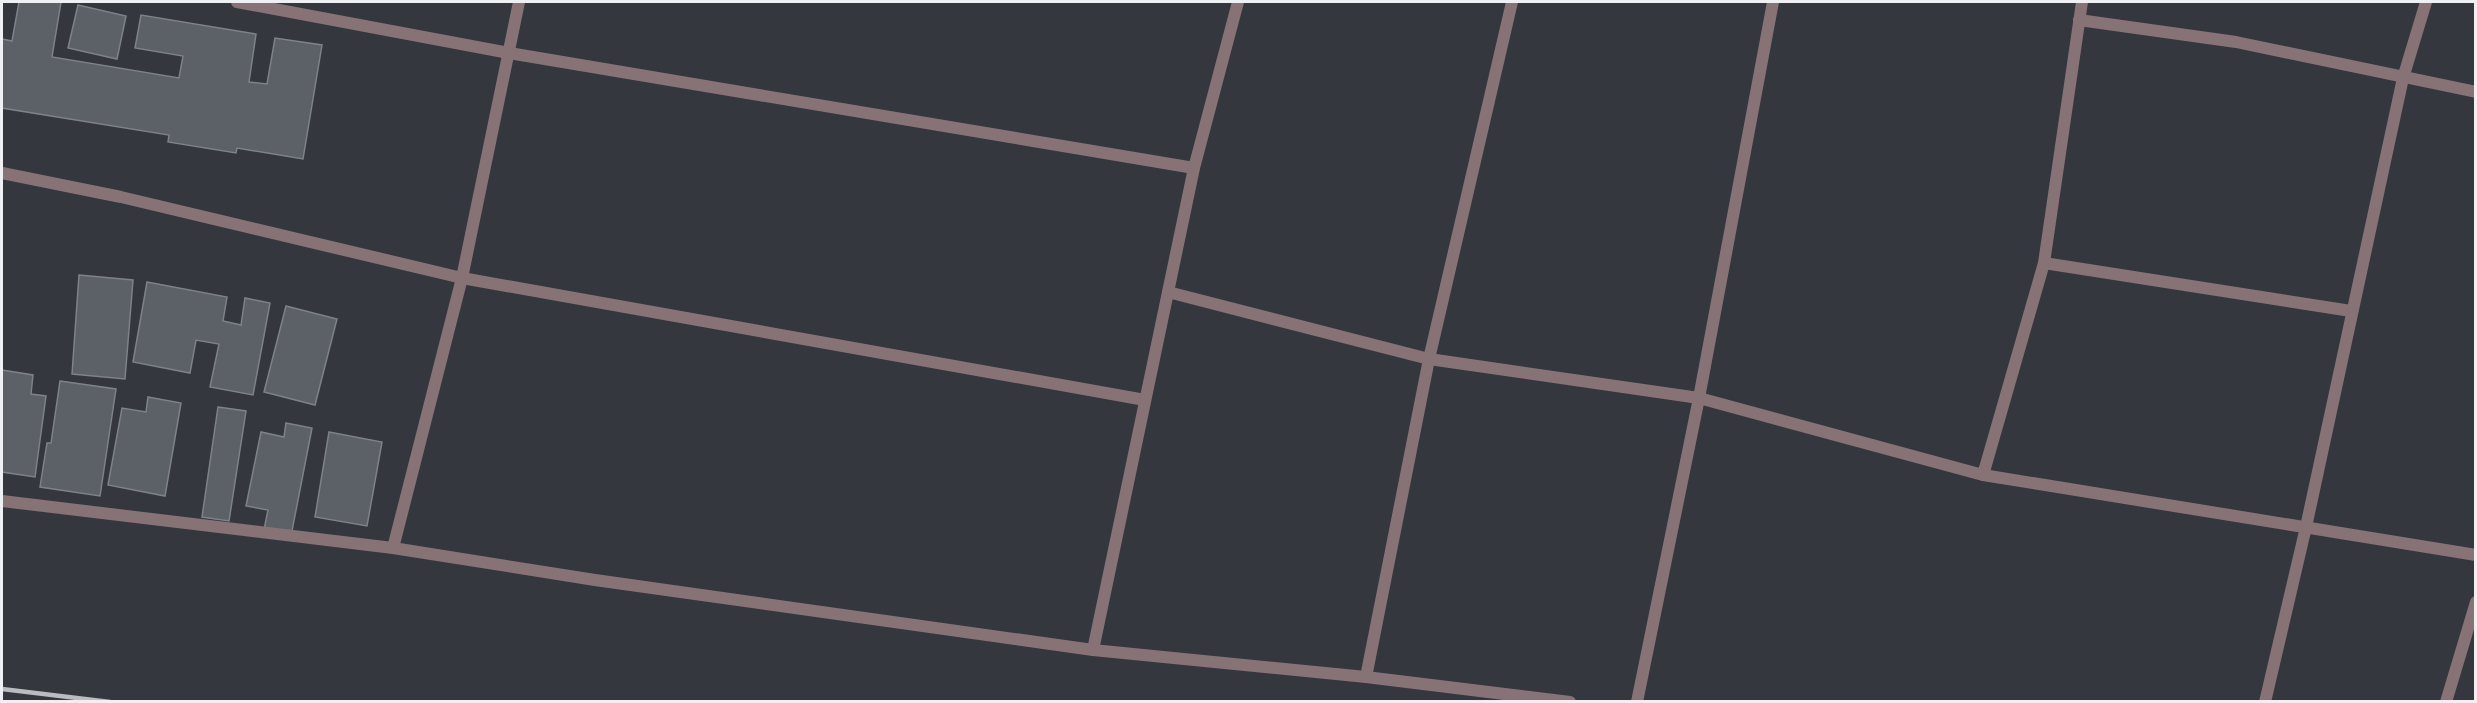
<svg xmlns="http://www.w3.org/2000/svg" width="2477" height="703" font-family="Arial,sans-serif">
<style>
.building{fill:#5c6067;stroke:#7e8289;stroke-width:1.5}
.lines{fill:none;stroke-linecap:round;stroke-linejoin:round}
.minor{stroke:#877276;stroke-width:12}
.tertiary{stroke:#877276;stroke-width:12}
.rail{stroke:#babcc1;stroke-width:4.5}
</style>
<rect width="100%" height="100%" fill="#34373d"/>
<g class="building">
<path d="M19,2h42l-9,55 127,21 4,-22 -48,-8 6,-33 115,19 -7,48 18,2 8,-46 47,7 -19,114 -66,-11 -1,5 -68,-11 1,-7 -167,-27v-69l10,2z"/>
<path d="M78,5l48,11 -9,43 -49,-11z"/>
<path d="M79,275l54,5 -8,99 -53,-5z"/>
<path d="M147,282l80,15 -4,24 18,4 4,-27 25,5 -17,92 -43,-8 9,-43 -23,-4 -6,33 -57,-11z"/>
<path d="M286,306l51,13 -22,86 -51,-13z"/>
<path d="M2,370l31,5 -2,19 15,2 -11,81 -33,-5z"/>
<path d="M60,381l56,8 -16,107 -60,-9 7,-44h4z"/>
<path d="M148,397l33,6 -16,93 -57,-11 14,-77 24,4z"/>
<path d="M218,407l28,4 -17,110 -27,-4z"/>
<path d="M286,423l26,5 -21,108 -27,-6 4,-20 -22,-4 15,-74 23,5z"/>
<path d="M329,432l53,10 -15,84 -52,-9z"/>
</g>
<g class="lines">
<g class="minor">
<path d="M237,2l272,51 685,115"/>
<path d="M2079,20l157,22 240,50"/>
<path d="M2,173l119,24 341,81 683,122"/>
<path d="M2044,263l307,48"/>
<path d="M1168,292l261,67 270,39 284,77 61,-212 38,-261"/>
<path d="M1983,475l493,80"/>
<path d="M393,548l69,-270 57,-276"/>
<path d="M1093,650l101,-482 44,-166"/>
<path d="M1366,677l63,-318 83,-357"/>
<path d="M1637,702l62,-304 74,-396"/>
<path d="M2265,702l41,-175 97,-449 23,-76"/>
<path d="M2446,702l30,-100"/>
</g>
<path class="tertiary" d="M2,501l391,47 202,32 498,70 273,27 204,25"/>
<path class="rail" d="M2,689l108,13"/>
</g>
<rect width="2477" height="703" fill="none" stroke="#eef0f4" stroke-width="6"/>
</svg>
